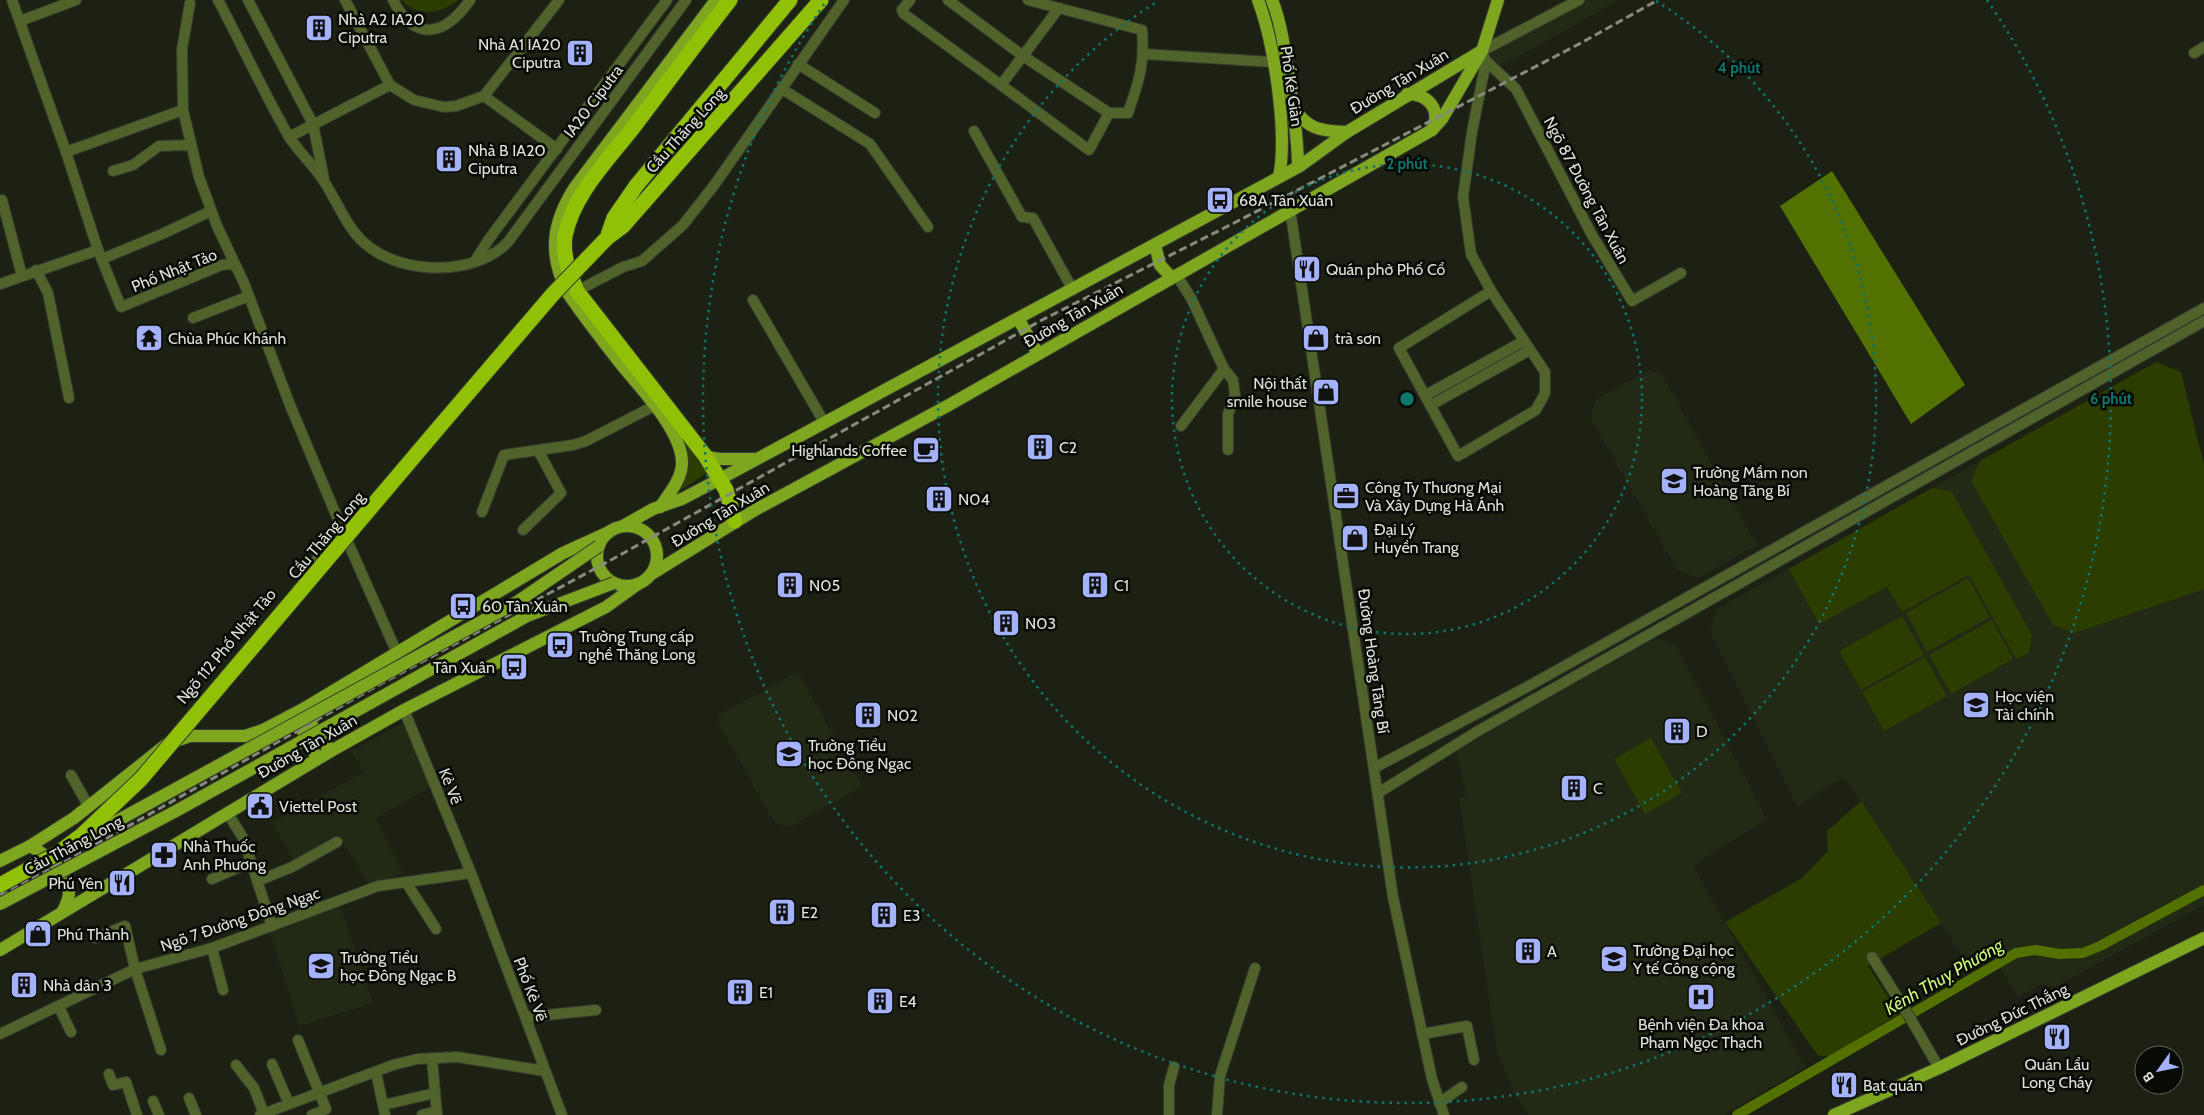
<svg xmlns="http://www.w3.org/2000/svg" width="2204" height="1115" font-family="Cabin,sans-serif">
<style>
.built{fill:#222a16}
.green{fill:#2c3d00}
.water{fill:#537100}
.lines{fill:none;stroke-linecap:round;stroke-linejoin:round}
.canal{stroke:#537100;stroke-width:10}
.minor-casing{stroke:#373c2f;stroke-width:12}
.major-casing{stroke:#373c2f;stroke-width:14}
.highway-casing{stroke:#373c2f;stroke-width:17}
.minor{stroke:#4f632a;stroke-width:10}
.major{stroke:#7ea61f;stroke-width:12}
.highway{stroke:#91c107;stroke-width:15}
.rail{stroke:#868a80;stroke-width:3;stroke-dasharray:8 4;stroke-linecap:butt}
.major-bridge-casing{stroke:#373c2f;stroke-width:14;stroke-linecap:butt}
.highway-bridge-casing{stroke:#373c2f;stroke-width:17;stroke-linecap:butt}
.major-bridge{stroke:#7ea61f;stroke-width:12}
.highway-bridge{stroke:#91c107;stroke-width:15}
.ring{fill:none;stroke:#0f766e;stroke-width:2.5;stroke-dasharray:2.5 5}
.labels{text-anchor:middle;stroke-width:5;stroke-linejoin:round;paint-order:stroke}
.poi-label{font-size:16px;fill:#dde1d8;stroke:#080a05;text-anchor:start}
.street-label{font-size:16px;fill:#dde1d8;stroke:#080a05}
.water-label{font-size:18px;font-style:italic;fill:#caf67b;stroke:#080a05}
.centre{fill:#0f766e;stroke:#080a05;stroke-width:2.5}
.ring-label{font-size:15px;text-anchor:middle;font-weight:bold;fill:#0f766e;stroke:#080a05;stroke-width:5;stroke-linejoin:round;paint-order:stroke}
</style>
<rect width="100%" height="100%" fill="#1c2114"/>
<g class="built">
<path d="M1564,0h55l-121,68 -12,-7 7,-23z"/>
<path d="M2156,362l25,10 23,93v440l-149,82 -13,-3 -24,13 -26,-42 -21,14 -124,-188 -6,-2 -43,28 -88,-176 7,-22z"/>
<path d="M1649,370l13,4 95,171 -59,33 -21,-8 -87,-153 6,-18z"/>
<path d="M1657,638l18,6 92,175 -74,47 112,201 -81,48h-195l-14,-20 -18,-43 -38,-255h8l-11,-46z"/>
<path d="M798,672l64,114 -72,41 -15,-3 -58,-103 1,-6z"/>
<path d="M405,722l26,65 -55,31 27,56 -35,9 -29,-48 -45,26 -22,-39 92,-50 -12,-21z"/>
<path d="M340,906l33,97 -74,23 -30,-97z"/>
</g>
<g class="green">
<path d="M402,0h56c-16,14 -42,18 -56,0z"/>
<path d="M2156,362l25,10 23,93v124l-129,44 -22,-8 -82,-144 9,-20z"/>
<path d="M685,442l25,29 -35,23c12,-16 15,-32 10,-52z"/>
<path d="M1932,488l20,4 80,143 -3,18 -13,6 -47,-84 -67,37 -15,-25 -68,37 -30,-55z"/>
<path d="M1968,578l22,39 -63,35 -21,-39z"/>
<path d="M1902,616l22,39 -63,35 -22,-39z"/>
<path d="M1992,620l21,39 -62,35 -22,-39z"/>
<path d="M1925,657l22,39 -63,35 -22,-39z"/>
<path d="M1651,738l31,55 -37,21 -31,-55z"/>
<path d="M1861,801l80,122 -73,43 31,48 -69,42h-12l-93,-134 77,-44 26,-27 -1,-20z"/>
</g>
<path class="water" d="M1832,171l133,214 -54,39 -131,-218z"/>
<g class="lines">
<path class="canal" d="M1737,1115l279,-162 20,-3 23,4 24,-1 17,-7 104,-56"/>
<g class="minor-casing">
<g id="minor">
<path d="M12,0l54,152 32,98 23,57 101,-42 9,-1 5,3"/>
<path d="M218,0c24,45 45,91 70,135 10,17 27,31 37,48 13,20 23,48 43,63 36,29 108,30 140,-4l178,-242"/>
<path d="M248,0l65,124 11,55"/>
<path d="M345,0l45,85 24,15 30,7 12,-1 28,-10 75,-96"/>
<path d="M393,0c22,43 52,36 77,0"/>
<path d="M910,0l-8,10 2,4 97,71"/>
<path d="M948,0l75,56 86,57h19c11,-32 17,-49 14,-83l-114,-30"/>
<path d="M1579,0l-97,51 4,10 30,28 76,146 40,66 49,-28"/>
<path d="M190,3l-8,46 1,61 16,67 18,49 27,57 46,122 52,124 55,124"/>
<path d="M1059,8l-58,77 88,65 20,-37"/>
<path d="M20,21l56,-21"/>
<path d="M2194,53l10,-6"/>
<path d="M1144,54l129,8"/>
<path d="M1486,61l-14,71 -9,65 8,57 20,37 54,81v21l-9,17 -78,46 -59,-108 92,-57"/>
<path d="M798,64l77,49"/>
<path d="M782,89l88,55 58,83"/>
<path d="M484,96l73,53"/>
<path d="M974,131l48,86 11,1 40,72"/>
<path d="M289,137l101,-52"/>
<path d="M66,152l117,-42"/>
<path d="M113,171l20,-6 26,-19 32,-1"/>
<path d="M2,200l20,76"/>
<path d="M1290,209l103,688 39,182 12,36"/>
<path d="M102,259l60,-25 49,-23"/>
<path d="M475,261l14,-22 178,-239"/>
<path d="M36,270l12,23 21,105"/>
<path d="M1176,274l15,24 33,71 9,11 2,15 -7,19v36"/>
<path d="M0,284l98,-34"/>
<path d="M577,291l46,-24 19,-6 41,-36 32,-41 129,-184"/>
<path d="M753,300l71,122"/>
<path d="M193,318l56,-22"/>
<path d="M1426,395l98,-54"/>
<path d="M1431,405l99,-55"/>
<path d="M1181,426l43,-57"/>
<path d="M482,512l22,-57 69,-10 13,-4 68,-35"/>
<path d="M523,530l38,-37 -23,-43"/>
<path d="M302,577l40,-48"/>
<path d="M404,710l67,163 91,242"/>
<path d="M1374,768l153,-81 677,-379"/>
<path d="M71,775l18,32"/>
<path d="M1378,793l100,-62 726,-410"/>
<path d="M227,812l16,26 29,88"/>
<path d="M212,879l39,-17"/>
<path d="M258,881l34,-14 45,-25"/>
<path d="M406,882l30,47"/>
<path d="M95,938l30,-12 10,43 26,81"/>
<path d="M212,948l11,42"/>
<path d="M1872,957l37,59 30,52"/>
<path d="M59,1007l12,25"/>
<path d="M526,1017l70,-7"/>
<path d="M0,1034l135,-65 77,-21 166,-62 93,-13"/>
<path d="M1422,1034l45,-8 7,34"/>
<path d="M298,1040l28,69 -14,6"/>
<path d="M432,1058l5,57"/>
<path d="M272,1064l17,40"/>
<path d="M236,1065l18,23 10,26"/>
<path d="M376,1072l9,43"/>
<path d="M109,1074l4,11 13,-3 11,33"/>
<path d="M189,1098l7,17"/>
<path d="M153,1101l6,14"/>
<path d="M1439,1103l23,-16"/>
<path d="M383,1105l52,-12"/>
<path d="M260,1115l133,-50 24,-6 40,-2 88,14"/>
<path d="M422,1115l15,-4"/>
<path d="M1169,1115v-30l5,-18"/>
<path d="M1217,1115l3,-39 35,-108"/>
</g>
</g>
<g class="major-casing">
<g id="major">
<path d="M1258,0c16,42 30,133 21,177"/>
<path d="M1272,0c10,25 13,53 17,79 4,29 9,58 9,88"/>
<path d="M1407,94c21,0 35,15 25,36"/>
<path d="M1293,107c15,23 28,24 54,25"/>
<path d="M1155,245l5,20 11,12"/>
<path d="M1019,320l19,34"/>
<path d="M706,457l14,2h36"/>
<path d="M660,507c9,-13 22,-28 22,-44 0,-33 -42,-75 -62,-100 -18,-23 -36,-46 -53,-71 -19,-39 -15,-69 8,-105l141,-187"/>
<path d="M623,526l30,-17 29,-10 38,-20 580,-313 47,-34 133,-80"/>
<circle cx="627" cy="556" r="30"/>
<path d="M650,575l105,-65 194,-105 483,-275 10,-11 40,-68 16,-51"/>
<path d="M305,708l10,24 16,19"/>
<path d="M290,716l17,20 10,23"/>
<path d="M30,846c17,9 38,25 39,46 0,6 -3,13 -6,19"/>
<path d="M0,861l30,-15 44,-28 93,-74 23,-8h55l18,-6 42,-22 258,-155 46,-21"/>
<path d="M0,950l331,-199 73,-41 202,-103 32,-23"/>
<path d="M1834,1115l105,-47 265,-130"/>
</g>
</g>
<g class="highway-casing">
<g id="highway">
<path d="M730,0c-32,41 -63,83 -94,124 -26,34 -63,70 -71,112 -3,20 5,38 12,55l129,166 20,33 9,31"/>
<path d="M607,238l16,-12 198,-226"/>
<path d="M607,238l7,-20 22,-32 154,-186"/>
</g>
</g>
<use href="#minor" class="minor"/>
<use href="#major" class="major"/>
<use href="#highway" class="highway"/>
<path class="rail" d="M0,895l68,-35 309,-174 234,-126 431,-240 192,-97 347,-180 77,-43"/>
<g class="major-bridge-casing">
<g id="major-bridge">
<path d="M82,840l435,-238 82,-56"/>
<path d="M0,904l176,-93 351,-195 87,-33"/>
</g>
</g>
<g class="highway-bridge-casing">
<path id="highway-bridge" d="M0,885l58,-32 24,-18 59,-56 299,-353 113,-132 54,-56"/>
</g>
<use href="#major-bridge" class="major-bridge"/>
<use href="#highway-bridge" class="highway-bridge"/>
</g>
<g class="ring">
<circle cx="1407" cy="399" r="235"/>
<path d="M1656 1A469 469 0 1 1 1158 1"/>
<path d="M1987 0A704 704 0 1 1 827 0"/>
</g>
<defs>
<g id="building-square" transform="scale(1.4375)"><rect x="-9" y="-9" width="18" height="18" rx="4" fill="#a4b2fc" stroke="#080a05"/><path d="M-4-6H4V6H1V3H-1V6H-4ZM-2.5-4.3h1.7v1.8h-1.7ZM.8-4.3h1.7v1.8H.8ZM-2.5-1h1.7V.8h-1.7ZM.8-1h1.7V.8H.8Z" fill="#111"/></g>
<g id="bus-square" transform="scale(1.4375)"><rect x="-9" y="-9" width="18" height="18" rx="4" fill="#a4b2fc" stroke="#080a05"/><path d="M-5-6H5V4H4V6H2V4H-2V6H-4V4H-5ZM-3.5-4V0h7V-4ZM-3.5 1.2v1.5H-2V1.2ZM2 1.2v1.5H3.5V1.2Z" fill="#111"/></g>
<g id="restaurant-square" transform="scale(1.4375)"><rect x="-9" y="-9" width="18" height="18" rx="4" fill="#a4b2fc" stroke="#080a05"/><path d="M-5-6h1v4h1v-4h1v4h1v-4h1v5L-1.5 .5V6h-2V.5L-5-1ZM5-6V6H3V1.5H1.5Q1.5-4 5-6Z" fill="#111"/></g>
<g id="temple-square" transform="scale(1.4375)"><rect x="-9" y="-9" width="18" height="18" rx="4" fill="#a4b2fc" stroke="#080a05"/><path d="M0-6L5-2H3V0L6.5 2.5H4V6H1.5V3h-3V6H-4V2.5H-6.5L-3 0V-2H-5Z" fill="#111"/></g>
<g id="shop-square" transform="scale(1.4375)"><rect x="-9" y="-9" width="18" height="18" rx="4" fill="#a4b2fc" stroke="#080a05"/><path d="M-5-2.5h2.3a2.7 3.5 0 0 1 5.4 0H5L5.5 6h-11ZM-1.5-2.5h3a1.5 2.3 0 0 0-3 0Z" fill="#111"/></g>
<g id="cafe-square" transform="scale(1.4375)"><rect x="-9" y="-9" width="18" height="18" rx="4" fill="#a4b2fc" stroke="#080a05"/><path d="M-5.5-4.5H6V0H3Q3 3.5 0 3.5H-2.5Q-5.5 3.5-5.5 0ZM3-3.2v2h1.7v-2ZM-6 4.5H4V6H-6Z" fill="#111"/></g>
<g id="school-square" transform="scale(1.4375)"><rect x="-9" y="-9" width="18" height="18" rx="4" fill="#a4b2fc" stroke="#080a05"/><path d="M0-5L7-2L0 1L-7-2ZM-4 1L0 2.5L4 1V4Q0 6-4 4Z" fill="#111"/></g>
<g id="office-square" transform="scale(1.4375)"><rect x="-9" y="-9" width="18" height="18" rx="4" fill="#a4b2fc" stroke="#080a05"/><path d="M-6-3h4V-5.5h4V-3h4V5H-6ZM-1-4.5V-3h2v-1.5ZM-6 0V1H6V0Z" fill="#111"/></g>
<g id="university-square" transform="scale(1.4375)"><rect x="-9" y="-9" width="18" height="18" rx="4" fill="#a4b2fc" stroke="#080a05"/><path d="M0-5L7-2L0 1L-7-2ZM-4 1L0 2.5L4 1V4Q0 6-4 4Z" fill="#111"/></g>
<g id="civic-square" transform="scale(1.4375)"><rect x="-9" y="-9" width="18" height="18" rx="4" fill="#a4b2fc" stroke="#080a05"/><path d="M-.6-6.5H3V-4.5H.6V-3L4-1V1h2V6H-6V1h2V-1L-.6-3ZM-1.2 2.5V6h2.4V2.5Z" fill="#111"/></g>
<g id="pharmacy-square" transform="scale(1.4375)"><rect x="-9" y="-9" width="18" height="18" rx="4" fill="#a4b2fc" stroke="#080a05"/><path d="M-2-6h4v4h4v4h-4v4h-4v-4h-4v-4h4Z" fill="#111"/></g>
<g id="hospital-square" transform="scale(1.4375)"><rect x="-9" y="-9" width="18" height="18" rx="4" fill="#a4b2fc" stroke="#080a05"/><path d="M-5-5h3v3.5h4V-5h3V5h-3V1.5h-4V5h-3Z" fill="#111"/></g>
</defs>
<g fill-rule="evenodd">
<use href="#building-square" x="319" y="28"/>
<use href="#building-square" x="580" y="53"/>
<use href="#building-square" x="449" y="159"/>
<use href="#bus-square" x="1220" y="200"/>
<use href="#restaurant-square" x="1307" y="269"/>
<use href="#temple-square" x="149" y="338"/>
<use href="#shop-square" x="1316" y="338"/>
<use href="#shop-square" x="1326" y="392"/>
<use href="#building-square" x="1040" y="447"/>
<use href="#cafe-square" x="926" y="450"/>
<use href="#school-square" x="1674" y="481"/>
<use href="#office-square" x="1346" y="496"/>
<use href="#building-square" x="939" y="499"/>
<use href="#shop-square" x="1355" y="538"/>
<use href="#building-square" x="790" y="585"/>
<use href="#building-square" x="1095" y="585"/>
<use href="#bus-square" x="463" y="606"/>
<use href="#building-square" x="1006" y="623"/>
<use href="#bus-square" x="560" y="645"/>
<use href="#bus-square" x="514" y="667"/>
<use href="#university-square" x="1976" y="705"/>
<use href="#building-square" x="868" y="715"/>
<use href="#building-square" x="1677" y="731"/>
<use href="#school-square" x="789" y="754"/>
<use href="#building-square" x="1574" y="788"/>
<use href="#civic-square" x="260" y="806"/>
<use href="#pharmacy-square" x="164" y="855"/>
<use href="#restaurant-square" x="122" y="883"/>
<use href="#building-square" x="782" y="912"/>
<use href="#building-square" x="884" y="915"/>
<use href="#shop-square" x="38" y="934"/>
<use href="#building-square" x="1528" y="951"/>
<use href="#university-square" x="1614" y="959"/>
<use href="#school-square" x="321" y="966"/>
<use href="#building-square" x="24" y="985"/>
<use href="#building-square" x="740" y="992"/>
<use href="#hospital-square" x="1701" y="997"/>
<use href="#building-square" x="880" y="1001"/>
<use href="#restaurant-square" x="2057" y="1037"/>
<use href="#restaurant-square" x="1844" y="1085"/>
</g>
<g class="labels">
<g class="poi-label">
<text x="338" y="25">Nhà A2 IA20<tspan x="338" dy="18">Ciputra</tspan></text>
<text x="561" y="50" text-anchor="end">Nhà A1 IA20<tspan x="561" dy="18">Ciputra</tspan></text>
<text x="468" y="156">Nhà B IA20<tspan x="468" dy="18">Ciputra</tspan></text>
<text x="1239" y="206">68A Tân Xuân</text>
<text x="1326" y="275">Quán phở Phố Cổ</text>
<text x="168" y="344">Chùa Phúc Khánh</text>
<text x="1335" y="344">trà sơn</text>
<text x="1307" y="389" text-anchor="end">Nội thất<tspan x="1307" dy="18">smile house</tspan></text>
<text x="1059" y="453">C2</text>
<text x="907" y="456" text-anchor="end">Highlands Coffee</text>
<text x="1693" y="478">Trường Mầm non<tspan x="1693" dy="18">Hoàng Tăng Bí</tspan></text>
<text x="1365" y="493">Công Ty Thương Mại<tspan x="1365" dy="18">Và Xây Dựng Hà Ánh</tspan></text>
<text x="958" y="505">N04</text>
<text x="1374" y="535">Đại Lý<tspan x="1374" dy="18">Huyền Trang</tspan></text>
<text x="809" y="591">N05</text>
<text x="1114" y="591">C1</text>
<text x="482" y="612">60 Tân Xuân</text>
<text x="1025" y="629">N03</text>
<text x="579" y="642">Trường Trung cấp<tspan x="579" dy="18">nghề Thăng Long</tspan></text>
<text x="495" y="673" text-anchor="end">Tân Xuân</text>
<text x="1995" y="702">Học viện<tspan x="1995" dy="18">Tài chính</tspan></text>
<text x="887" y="721">N02</text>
<text x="1696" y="737">D</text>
<text x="808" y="751">Trường Tiểu<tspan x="808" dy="18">học Đông Ngạc</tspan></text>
<text x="1593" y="794">C</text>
<text x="279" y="812">Viettel Post</text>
<text x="183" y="852">Nhà Thuốc<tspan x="183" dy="18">Anh Phương</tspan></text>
<text x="103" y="889" text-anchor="end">Phú Yên</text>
<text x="801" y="918">E2</text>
<text x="903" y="921">E3</text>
<text x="57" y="940">Phú Thành</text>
<text x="1633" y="956">Trường Đại học<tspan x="1633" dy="18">Y tế Công cộng</tspan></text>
<text x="1547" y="957">A</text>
<text x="340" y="963">Trường Tiểu<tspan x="340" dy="18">học Đông Ngạc B</tspan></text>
<text x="43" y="991">Nhà dân 3</text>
<text x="759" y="998">E1</text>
<text x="899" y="1007">E4</text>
<text x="1701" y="1030" text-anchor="middle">Bệnh viện Đa khoa<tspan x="1701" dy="18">Phạm Ngọc Thạch</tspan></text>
<text x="2057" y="1070" text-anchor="middle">Quán Lẩu<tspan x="2057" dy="18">Long Cháy</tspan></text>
<text x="1863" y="1091">Bạt quán</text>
</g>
<g class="street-label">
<text transform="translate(1399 81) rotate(-31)" y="6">Đường Tân Xuân</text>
<text transform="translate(1292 86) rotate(82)" y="6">Phố Kẻ Giàn</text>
<text transform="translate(593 101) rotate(-53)" y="6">IA20 Ciputra</text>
<text transform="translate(685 130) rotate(-48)" y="6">Cầu Thăng Long</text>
<text transform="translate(1587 190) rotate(62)" y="6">Ngõ 87 Đường Tân Xuân</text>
<text transform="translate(174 270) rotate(-22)" y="6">Phố Nhật Tảo</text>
<text transform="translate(1073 315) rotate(-30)" y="6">Đường Tân Xuân</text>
<text transform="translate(720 514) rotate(-31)" y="6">Đường Tân Xuân</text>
<text transform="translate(326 535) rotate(-50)" y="6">Cầu Thăng Long</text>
<text transform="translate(226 646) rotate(-50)" y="6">Ngõ 112 Phố Nhật Tảo</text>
<text transform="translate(1374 661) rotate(82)" y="6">Đường Hoàng Tăng Bí</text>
<text transform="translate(307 746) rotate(-30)" y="6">Đường Tân Xuân</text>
<text transform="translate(451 786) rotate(68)" y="6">Kẻ Vẽ</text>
<text transform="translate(73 845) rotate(-28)" y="6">Cầu Thăng Long</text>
<text transform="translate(240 919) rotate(-19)" y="6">Ngõ 7 Đường Đông Ngạc</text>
<text transform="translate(531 989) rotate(69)" y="6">Phố Kẻ Vẽ</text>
<text transform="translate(2012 1014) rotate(-26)" y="6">Đường Đức Thắng</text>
</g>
<g class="water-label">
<text transform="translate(1944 977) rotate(-30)" y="6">Kênh Thuỵ Phương</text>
</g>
</g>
<circle cx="1407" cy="399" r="8" class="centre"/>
<g class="ring-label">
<text x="1739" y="73">4 phút</text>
<text x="1407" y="169">2 phút</text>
<text x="2111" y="404">6 phút</text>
</g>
<g transform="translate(2159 1070) rotate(237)"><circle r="24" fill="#080a05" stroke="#5d6059"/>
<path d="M0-4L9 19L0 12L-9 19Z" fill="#a4b2fc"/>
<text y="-8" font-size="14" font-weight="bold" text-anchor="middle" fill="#dde1d8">B</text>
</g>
</svg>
